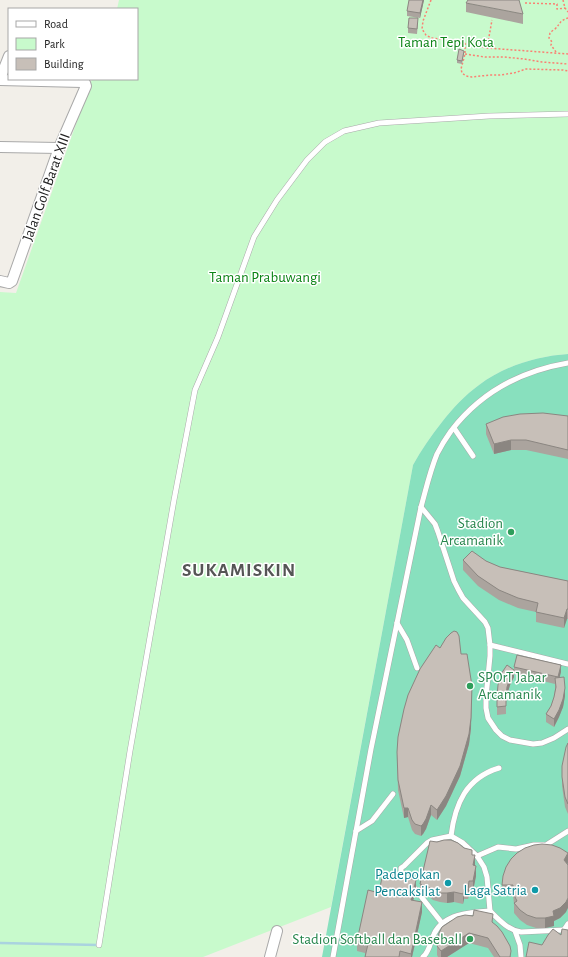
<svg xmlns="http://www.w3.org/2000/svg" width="568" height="957" font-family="'Alegreya Sans',sans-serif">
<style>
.park{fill:#c8facc}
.pitch{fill:#88e0be}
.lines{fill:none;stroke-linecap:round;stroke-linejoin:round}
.stream{stroke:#aad3df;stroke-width:2.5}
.service-casing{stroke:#a9a9a9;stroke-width:6}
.minor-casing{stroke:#a9a9a9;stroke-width:12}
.path{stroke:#fa8072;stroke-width:1.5;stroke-dasharray:2 2;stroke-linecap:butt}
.service{stroke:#fff;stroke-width:5}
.minor{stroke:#fff;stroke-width:10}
.wall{fill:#aba49e}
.shaded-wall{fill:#8b8681}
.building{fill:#c7bfb8;stroke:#8b8681}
.leisure-dot{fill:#2e9e5b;stroke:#fff;stroke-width:1.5}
.culture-dot{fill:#0f9aa8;stroke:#fff;stroke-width:1.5}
.labels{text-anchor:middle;stroke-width:3;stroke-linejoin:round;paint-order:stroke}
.park-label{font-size:15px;fill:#0c8416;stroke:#fff}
.street-label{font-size:15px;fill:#222;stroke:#fff}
.leisure-label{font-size:15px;fill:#27864d;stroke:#fff;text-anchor:end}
.culture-label{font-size:15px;fill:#0d838f;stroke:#fff;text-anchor:end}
.district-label{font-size:19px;font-weight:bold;letter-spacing:1px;fill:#555;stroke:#fff}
</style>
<rect width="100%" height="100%" fill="#f2efe9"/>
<path class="park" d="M119,0h449v354c-31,2 -64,12 -89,31 -14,10 -26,23 -37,37 -11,14 -21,28 -29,43l-82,442 -128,50h-203v-665l16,1 76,-214h45v-70h-20z"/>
<path class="pitch" d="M568,354v603h-246l91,-492c8,-15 18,-29 29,-43 11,-14 23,-27 37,-37 25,-19 58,-29 89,-31z"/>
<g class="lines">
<path class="stream" d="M0,943l99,2"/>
<g class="service-casing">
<g id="service">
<path d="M454,428l19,28"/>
<path d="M421,507l14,17 3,8 16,49 4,8 5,9 22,24 3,6 2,17v11l-4,41v11l2,10 8,12 6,6 8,4 23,4 9,-1 12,-5 14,-9"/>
<path d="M397,623l10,17 10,28"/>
<path d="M490,645l78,19"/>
<path d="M356,831l16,-10 21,-27"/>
<path d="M451,836c4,-32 15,-58 48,-68"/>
<path d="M546,845l22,-14"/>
<path d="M477,856l21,-9 18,2 18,-4h10"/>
<path d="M442,923l-34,-43 -4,-3 -3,-6v-3l3,-2 23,-23 5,-3 19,-4 12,7 14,13 7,11 3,10 3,34"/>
<path d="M564,930l4,-6"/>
<path d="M515,931l5,14 1,12"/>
<path d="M99,945l31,-194 44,-251 21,-110 23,-53 36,-100 23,-37 30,-40 18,-18 19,-11 35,-8 110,-7 79,-2"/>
<path d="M333,957l38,-208 50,-242c5,-18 9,-36 16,-53 4,-8 9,-16 14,-23 29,-38 70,-60 117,-68"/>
<path d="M423,957c7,-6 7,-15 11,-23 9,-20 36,-22 56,-23 9,9 18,19 31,21l43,-2h4"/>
</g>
</g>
<g class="minor-casing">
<g id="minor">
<path d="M0,79l9,-23"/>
<path d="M0,80l82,2 3,1 1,3 -27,62 -47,133 -3,2 -9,-2"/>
<path d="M0,147l59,1"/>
<path d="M270,957l7,-26"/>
</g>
</g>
<g class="path">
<path d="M431,0l-8,21 -1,8 4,6 5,3 25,3 31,7 81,6"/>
<path d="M563,0l2,8 3,4"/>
<path d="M525,3l32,1v5l8,-1"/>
<path d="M465,43v11l-4,15 1,4 4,3 6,1 18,-2h10l14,-2 12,-4 37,1 5,1"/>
<path d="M487,48l5,-28"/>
<path d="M556,52l-5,-7 1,-3 -3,-4 1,-5c1,-1 3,-3 5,-4 6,-6 4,-8 13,-11"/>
<path d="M465,54l20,3h19l20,2 18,3 26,2"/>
</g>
<use href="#service" class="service"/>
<use href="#minor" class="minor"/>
</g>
<g class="wall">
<path d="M424,0l-4,18 -13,-2v-5z"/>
<path d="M466,3l57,11v10l-57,-12z"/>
<path d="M418,23l-1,11 -9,-1v-5z"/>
<path d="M464,53l-2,11 -5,-1v-3z"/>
<path d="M568,416v43l-42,-9h-15l-17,4 -8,-20v-10z"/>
<path d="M463,560l23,1 14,6 68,14v38h-1l-3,9 -28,-6v-10l-18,-4 -19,-8 -21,-14 -15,-16z"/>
<path d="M440,648l21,6 10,74 -2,16 -9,32 -14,30 -9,14 -6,-5 -5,14 -3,5 -2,2 -6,-2 -3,-4 -4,-13 -4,1 -6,-28 -1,-38z"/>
<path d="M514,667l47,5 -2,5 6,19 -2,11 -4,10 -5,10 -8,-5v-8l5,-8 3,-9 1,-8v-5l-41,-10v3l-4,8 -3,10 -1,6v13l-9,1v-19l17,-27z"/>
<path d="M568,743v71l-3,-7 -3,-21v-9z"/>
<path d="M464,848l8,7 3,11 1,10 -3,15h-4l-1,8h-4l-1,5 -9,-2 -7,1 -7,-1 -7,-2 -6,-5 -7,-1v-10z"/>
<path d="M568,863l-1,1 -1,48 -6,6 -6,3v5l-9,2h-9l-9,-3 -7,-5 -6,-7v-9l-1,-9 -11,-1v-9z"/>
<path d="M416,889l-3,11 9,12 -10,45h-47v-4l-8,-2v-10l22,-48z"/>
<path d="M493,923l18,34h-17l-6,-9 -19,-5 -22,14h-9l-1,-2v-9z"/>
</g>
<g class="shaded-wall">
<path d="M423,0h1l-4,18v-5z"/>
<path d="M511,440v10l-17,4v-10z"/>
<path d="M567,609v10l-3,9v-10z"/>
<path d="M561,665v7l-3,12v-7z"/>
<path d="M514,670v7l-4,8 -3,10 -1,9 1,-17 3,-9z"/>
<path d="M472,686l-1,42 -2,16 -9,32 -14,30 -9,14v-10z"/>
<path d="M565,688v8l-2,11 -4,10 -5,10v-8z"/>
<path d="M431,805v10l-5,14 -3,5 -2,2v-10z"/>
<path d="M404,808h4v9l-4,1z"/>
<path d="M568,853v10l-4,7v-10z"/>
<path d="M475,855v10l-2,10v-10z"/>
<path d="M476,866v10l-3,15v-10z"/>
<path d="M416,880v9l-5,21v-10z"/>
<path d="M469,881v10l-1,8v-9z"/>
<path d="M464,889v10l-1,5v-10z"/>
<path d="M454,892v10l-7,1v-10z"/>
<path d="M568,898v10l-2,4 -6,6 -6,3v5l-9,2v-10z"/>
<path d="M422,902v10l-10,45h-1v-3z"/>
<path d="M469,933v10l-22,14h-6v-6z"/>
</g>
<g class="building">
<path d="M409,0h14l-3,13 -13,-2z"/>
<path d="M468,0h51l4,14 -57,-11z"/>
<path d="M409,18h9l-1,11 -9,-1z"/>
<path d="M459,49l5,2 -2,10 -5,-1z"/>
<path d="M543,413l25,3v34l-42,-10h-15l-17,4 -8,-20 17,-7 17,-3z"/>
<path d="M472,551l14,10 14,6 68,14v28h-1l-3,9 -28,-6 2,-9 -20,-5 -19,-8 -21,-14 -15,-16z"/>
<path d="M454,631l3,1 2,4 2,18h6l5,32 -1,32 -2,16 -9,32 -14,30 -9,14 -6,-5 -5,14 -3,5 -2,2 -6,-2 -3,-4 -4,-12h-4l-6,-28 -1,-28 1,-15 6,-28 4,-14 12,-26 16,-24 4,3 6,-10 5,-5z"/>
<path d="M517,655l44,10 -3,12 -44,-10z"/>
<path d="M507,665l7,5 -4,8 -3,9 -1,10v9l-9,1v-11l1,-11 3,-11z"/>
<path d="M564,677l1,11 -2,11 -4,11 -5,9 -8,-5 5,-8 3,-9 2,-10 -1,-9z"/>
<path d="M568,743v61l-3,-7 -3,-20v-11l4,-19z"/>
<path d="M444,840h7l7,3 6,5 8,2v5h3l-2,10 3,1 -3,15h-4l-1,9 -4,-1 -1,5 -9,-2 -7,1h-7l-7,-3 -6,-4 -7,-2 10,-43 7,1z"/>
<path d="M542,844l10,1 8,3 8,5 -4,7 4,5v33l-2,4 -6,6 -7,3 1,5 -9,2h-9l-9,-3 -7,-5 -6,-7 3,-2 -4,-8v-8h-11l1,-9 3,-9 5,-8 6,-6 8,-5 9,-3z"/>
<path d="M383,872l33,8 -5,20 11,2 -11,52 -11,-3 -1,6h-34l3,-13 -11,-3 11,-51 11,3z"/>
<path d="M474,910l19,4 -1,8 5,4 5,6 8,14 1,5 -1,6h-10l-12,-19 -19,-5 -28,18 -4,-5 2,-13 3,-6 15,-10 8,-2 8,1z"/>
<path d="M553,929l8,6 1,-6 6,1v27h-42l3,-15 13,3 6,-10z"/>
</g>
<g class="leisure-dot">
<circle cx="511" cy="532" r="4"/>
<circle cx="470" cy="686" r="4"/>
<circle cx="470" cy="939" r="4"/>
</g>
<g class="culture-dot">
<circle cx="448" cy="883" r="4"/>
<circle cx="535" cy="890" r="4"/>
</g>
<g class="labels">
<g class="park-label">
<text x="446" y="47">Taman Tepi Kota</text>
<text x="265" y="282">Taman Prabuwangi</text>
</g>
<g class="street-label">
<text transform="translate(46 187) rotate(-70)" y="5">Jalan Golf Barat XIII</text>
</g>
<g class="leisure-label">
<text x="503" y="528">Stadion<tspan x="503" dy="17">Arcamanik</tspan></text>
<text x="478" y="682" text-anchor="start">SPOrT Jabar<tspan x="478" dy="17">Arcamanik</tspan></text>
<text x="462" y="944">Stadion Softball dan Baseball</text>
</g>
<g class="culture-label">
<text x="440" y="879">Padepokan<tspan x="440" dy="17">Pencaksilat</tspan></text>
<text x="527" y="895">Laga Satria</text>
</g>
<g class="district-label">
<text x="239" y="576">SUKAMISKIN</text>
</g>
</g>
<rect x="8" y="8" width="130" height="72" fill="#ffffff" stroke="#a7a7a7"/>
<rect x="16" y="21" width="20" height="6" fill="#ffffff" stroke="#a7a7a7"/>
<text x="44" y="28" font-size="12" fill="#222222">Road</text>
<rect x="16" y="38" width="20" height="12" fill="#c8facc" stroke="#a7a7a7"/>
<text x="44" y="48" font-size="12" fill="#222222">Park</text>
<rect x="16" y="58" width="20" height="12" fill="#c7bfb8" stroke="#a7a7a7"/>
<text x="44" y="68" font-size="12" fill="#222222">Building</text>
</svg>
